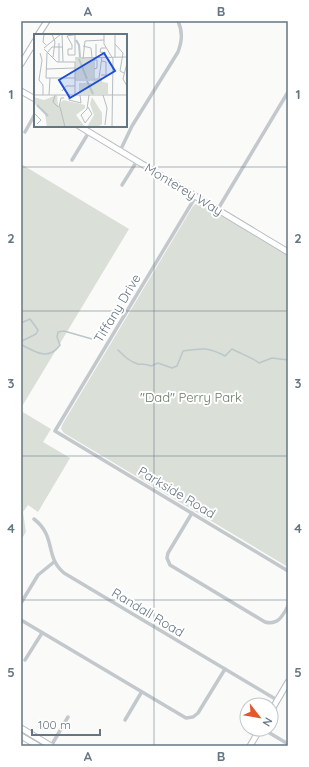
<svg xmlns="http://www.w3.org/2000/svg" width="309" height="767" font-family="Quicksand,sans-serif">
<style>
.green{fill:#dadfd7}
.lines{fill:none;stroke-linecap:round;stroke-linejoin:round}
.stream{stroke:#bbc7cb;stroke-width:1.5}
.secondary-casing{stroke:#b3babf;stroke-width:7}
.street{stroke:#c3c8cc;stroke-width:3.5}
.secondary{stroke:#fff;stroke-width:5}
.grid{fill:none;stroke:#657683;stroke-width:1;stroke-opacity:0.55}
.labels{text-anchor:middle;stroke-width:4;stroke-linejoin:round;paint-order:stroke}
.street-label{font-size:13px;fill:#657683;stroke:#fff}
.park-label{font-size:13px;fill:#687a64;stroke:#fff}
.inset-river{fill:none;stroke:#bbc7cb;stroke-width:2}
.inset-road{fill:none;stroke:#b5bdc2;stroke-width:1}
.view{fill:#1d4ed8;fill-opacity:0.15;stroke:#1d4ed8;stroke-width:2}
.inset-edge{fill:none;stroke:#657683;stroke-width:2}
.neatline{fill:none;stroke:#657683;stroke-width:1.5}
.grid-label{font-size:13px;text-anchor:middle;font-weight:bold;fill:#657683}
</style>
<rect width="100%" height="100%" fill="#fafaf8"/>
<g class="green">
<path d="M21,164l108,65 -108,179z"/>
<path d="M198,202l3,1 87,52v312l-224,-134 -3,-4 1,-4 131,-219z"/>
<path d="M21,411l30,18 -8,13 27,16 -32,54 -10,-7 -5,7 3,20 -5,8z"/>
</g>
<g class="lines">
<g class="stream">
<path d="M21,323l9,-4 8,11 -2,4 -14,7v4c13,7 27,16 38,0l-3,-8 1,-5 6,-1 28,8"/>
<path d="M118,350c6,6 12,12 20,14 5,1 7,-1 13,2l7,-3 14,5 5,-2 6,-15c20,-3 25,-4 42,5l7,-7c9,5 20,8 27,14l13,-5 16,2"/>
</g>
<g class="secondary-casing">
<g id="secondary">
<path d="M38,35l9,-14"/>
<path d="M21,64l14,-23"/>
<path d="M21,91l14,8"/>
<path d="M79,126l209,126"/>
<path d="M271,711l17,-29"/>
<path d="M21,728l30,18"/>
<path d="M21,736l17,10"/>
<path d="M250,746l10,-17"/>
</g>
</g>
<g class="street">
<path d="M25,132l10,-18"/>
<path d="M120,151l12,-25 46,-74c4,-11 5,-20 0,-31"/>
<path d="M72,160l17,-28"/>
<path d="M122,185l15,-24"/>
<path d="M196,196l-141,235 233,140"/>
<path d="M218,209l70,-117"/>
<path d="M192,513l-24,40 -1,5 3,7 95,57c13,4 18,-7 23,-16"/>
<path d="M34,519c23,18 10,37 30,54l213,127"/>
<path d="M21,603l17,-28 16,-13"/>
<path d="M21,620l165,98 7,-1 5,-4 27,-44"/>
<path d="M25,660l17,-27"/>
<path d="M125,720l16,-27"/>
<path d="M263,729l25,15"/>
<path d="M51,746l17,-29"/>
</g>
<use href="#secondary" class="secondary"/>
</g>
<path class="grid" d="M154,21v725M21,167h267M21,311h267M21,456h267M21,600h267"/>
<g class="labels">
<g class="street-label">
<text transform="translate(184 189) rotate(31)" y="5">Monterey Way</text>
<text transform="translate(117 308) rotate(-59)" y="5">Tiffany Drive</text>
<text transform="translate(177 492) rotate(31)" y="5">Parkside Road</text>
<text transform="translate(148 612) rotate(31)" y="5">Randall Road</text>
</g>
<g class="park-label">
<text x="191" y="402">"Dad" Perry Park</text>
</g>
</g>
<g transform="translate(34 34)">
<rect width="93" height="93" fill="#fafaf8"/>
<path d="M59,23v22h-18v-20zM61,44h7v4l6,1v11h-29v-11h14zM23,61l1,11 5,-6 22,5v3l-9,7 9,12h-38l-2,-13 -4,-7 -7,-3v-7l10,3zM58,63l10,16v11l-4,3h-11l7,-12 -4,-11z" fill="#dadfd7"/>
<path class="inset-river" d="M42,6l3,5 1,12M45,25l8,20M53,47l6,13M3,71l11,11"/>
<path class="inset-road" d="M10,0l-1,8 3,3M18,0l3,8 -2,15M28,0l1,28M70,0v10l9,15 -1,68M62,10v13M81,10l8,9 -3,18 4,2M49,12l8,2 1,9M29,13h-11l-5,6 -1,25h29M10,14l17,-14M72,14h-5l-1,4 6,1M10,15l13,13h18M6,19l2,7 -3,20 4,5v10M41,21h-7v-6h4v-4l-5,-9 11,-2M41,21v-21M81,23v-23M41,24l52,-1M49,25l2,-18 19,-1M60,26h3v8l-3,1M0,28v13M25,28v-19M93,29l-4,16 4,7M12,35l29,-1M67,41h5v-13l-4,-1M65,44l3,-21M41,46h19v-23M31,54l-3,3 4,-5h9M0,61h93M15,61l1,-17M21,61l-2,7 5,5M34,61l1,5 12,3 -1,-8M41,61v-33M69,61l4,13 -2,17M25,73l2,-9h3M26,73l5,20M54,73l4,7 -7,9 -4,-8 6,-6 2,-14M0,79l7,7 -4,4"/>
<path class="view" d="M70,19l11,18 -45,27 -11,-18z"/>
<rect width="93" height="93" class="inset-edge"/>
</g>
<rect width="309" height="767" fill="none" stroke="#ffffff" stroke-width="44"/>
<g transform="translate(259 717) rotate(121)"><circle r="19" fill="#ffffff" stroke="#c1c8cd"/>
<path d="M0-3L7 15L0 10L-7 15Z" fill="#e4572e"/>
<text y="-6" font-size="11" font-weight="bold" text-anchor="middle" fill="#657683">N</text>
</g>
<path d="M32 729v6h68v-6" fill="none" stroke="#657683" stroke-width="2"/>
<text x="38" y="729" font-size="12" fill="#657683" stroke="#ffffff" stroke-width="3" paint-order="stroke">100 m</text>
<rect x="22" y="22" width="265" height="723" class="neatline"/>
<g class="grid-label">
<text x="88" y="16">A</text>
<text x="221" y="16">B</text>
<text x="11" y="99">1</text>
<text x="298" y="99">1</text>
<text x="11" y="243">2</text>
<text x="298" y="243">2</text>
<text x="11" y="388">3</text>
<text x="298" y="388">3</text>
<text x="11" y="533">4</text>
<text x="298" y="533">4</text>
<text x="11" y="677">5</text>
<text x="298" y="677">5</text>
<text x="88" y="761">A</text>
<text x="221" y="761">B</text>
</g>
</svg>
